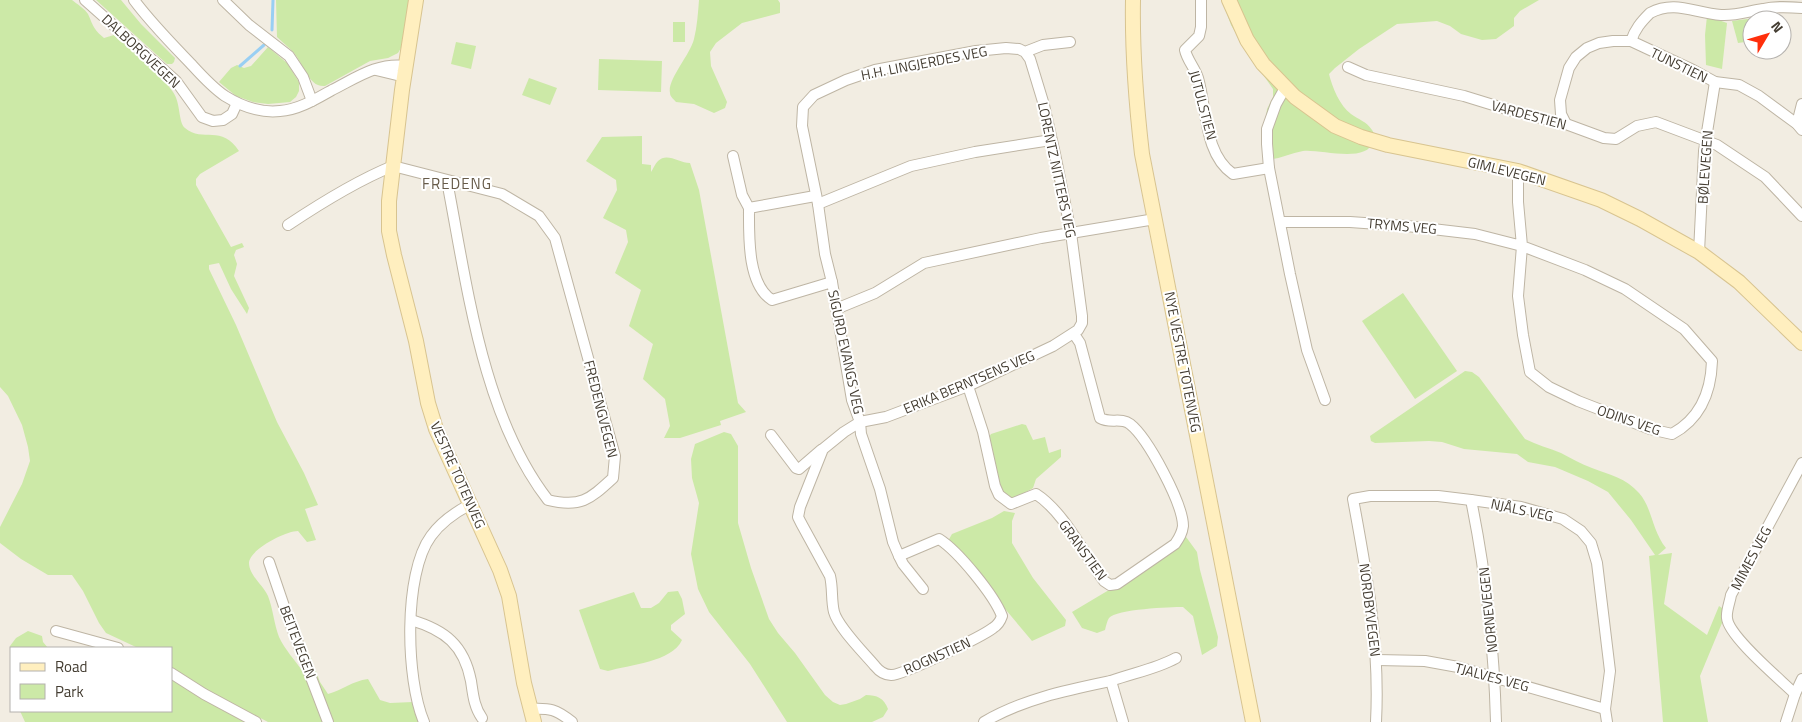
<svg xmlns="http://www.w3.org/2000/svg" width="1802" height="722" font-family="'Titillium Web',sans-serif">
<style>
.green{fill:#cce9a7}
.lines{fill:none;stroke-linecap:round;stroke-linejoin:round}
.stream{stroke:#99cff3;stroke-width:3}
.street-casing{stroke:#beb5a4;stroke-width:12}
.secondary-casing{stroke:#d8c490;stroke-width:16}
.street{stroke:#fff;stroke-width:10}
.secondary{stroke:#ffefbf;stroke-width:14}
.labels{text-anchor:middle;stroke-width:4;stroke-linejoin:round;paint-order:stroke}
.street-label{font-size:14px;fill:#443d32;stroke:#fff}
.neighbourhood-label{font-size:15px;letter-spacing:1px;fill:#675b49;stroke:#fff}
</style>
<rect width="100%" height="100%" fill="#f2ede2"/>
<g class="green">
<path d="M0,0h72c5,4 13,9 16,14 5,11 5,15 16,24l10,-3c20,18 44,35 59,57 8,11 5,30 12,36 18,15 37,-4 54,23l-39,23 -4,5v6l35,62 11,-4 2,4 -8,3 -2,5 3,9 -3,12 15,32 -2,6 -16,-25 -12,-26 -10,2v4l27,56 41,97 27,51 14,32 -13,4 11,31 -9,2 -9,-11c-13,0 -49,19 -49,32 0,12 14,22 19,33 5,13 6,28 11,41 6,13 16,23 24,35 9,15 14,33 20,50h-55l-53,-27 -44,-27v-20h-33l-32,-15 -7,-10 -16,-32 -11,-16h-24l-27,-16 -21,-16v-16l22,-43 8,-23 -2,-14 -6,-22 -14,-29 -8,-9z"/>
<path d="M96,0h25l20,24 34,34 -1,4 -2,2h-5z"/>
<path d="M276,0h133l-8,48 -3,5 -10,5 -18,3 -45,25c-16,2 -22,-23 -31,-33 -5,-6 -12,-11 -17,-16z"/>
<path d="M699,0h79l2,3v10l-38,10 -26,20 -6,9 1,14 16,36 -2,6 -11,5 -20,-9 -18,-2c-2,-3 -6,-5 -6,-9 -3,-13 20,-38 24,-54 3,-12 4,-26 5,-39z"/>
<path d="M1222,0h317l-19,11 -6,7v8l-18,13 -14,1 -21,-6 -11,-8 -13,-5 -40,3 -38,25 -24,19 -6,6c3,13 11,32 22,40 8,6 15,7 21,16 3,4 2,6 1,11 -5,23 -53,8 -70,10 -12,2 -22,8 -34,8l-3,-41 1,-9 6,-12v-8l-23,-33 -19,-31z"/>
<path d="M1777,15l1,5h-26v21l-14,2 -6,-22z"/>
<path d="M1707,16l20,7 -5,46 -16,-4 -1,-30z"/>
<rect x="673" y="22" width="12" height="20"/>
<path d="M456,42l20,4 -5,23 -20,-5z"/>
<path d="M268,47l19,16 12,19v9l-3,6 -6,5 -22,2 -15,-2 -17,-6 -17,-14 12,-14 6,-3 7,3 7,-2z"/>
<path d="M599,59l63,2 -1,31 -63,-2z"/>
<path d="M529,78l28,10 -7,17 -28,-10z"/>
<path d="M642,136v28l9,1v7c2,-3 4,-8 7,-11 9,-9 21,2 32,2l9,27 39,213 8,9 -26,9 1,4 -41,13h-16l6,-12 -5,-27 -22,-20 10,-35 -24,-18 12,-36 -26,-17 13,-31 -2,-12 -23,-12 14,-28 -1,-10 -30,-19 16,-24z"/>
<path d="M1403,293l54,78 -42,28 -53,-78z"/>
<path d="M1465,371l7,1 7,5 46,62c12,6 24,9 36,14 10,5 20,11 31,15 18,7 34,10 47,25 13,14 13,38 27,55l-8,7 14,-2 -8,51 43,31 12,-29 3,2v15l-22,53 8,46h-45l-14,-166 6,-1 -24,-35 -23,-28 -20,-11 -33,-14 -27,-5 -11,-8 -53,-5 -22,-7 -13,-1 -54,2 -4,-2 -1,-5z"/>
<path d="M1022,424l4,1 7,15 12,-3 4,16 12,-4v8l-25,22 -3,9 -19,11h-7l-7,-8 -13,-51 4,-6z"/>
<path d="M724,432l7,2 7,12v77l13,45 18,51 9,14 17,20 30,42 8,7 7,3 6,-1 14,-5 6,-4c11,0 18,3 22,14l-5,8 -11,5h-85l-37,-58 -41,-52 -11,-23 -7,-35 8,-51 -7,-25 -1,-19 4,-15z"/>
<path d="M1004,511l11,2 -3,8v22l21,35 33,42 -1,6 -33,15 -84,-100 4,-7 40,-16z"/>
<path d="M1181,530l16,22 3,18 18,67 -1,9 -15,9 -9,-39 -10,-9c-12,0 -67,2 -74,11 -2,3 -3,8 -4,12l-8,3 -15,-5 -10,-16 47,-28 43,-33z"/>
<path d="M678,591l4,8 3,15 -14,11v5l11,10c-10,22 -53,25 -74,31l-8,-2 -21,-59 55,-18 7,16h10l8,-5 9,-11z"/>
<path d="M28,631l14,5 1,6 5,6h-37v8l-1,-10 6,-8z"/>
<path d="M310,655l10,27 8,12c15,-4 24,-13 40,-15l12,21 10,3 23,-1 7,20h-88c-6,-16 -23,-51 -22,-67z"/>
<path d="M171,678l77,44h-223l-5,-11h151z"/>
</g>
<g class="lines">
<g class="stream">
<path d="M272,30l1,-30"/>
<path d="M240,66l24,-21"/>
</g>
<g class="street-casing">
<g id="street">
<path d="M85,0l91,81 26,36 11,4 10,-1 9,-6 5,-11"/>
<path d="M134,0c17,23 38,44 58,65 10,11 21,23 33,31 16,10 36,17 55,15 18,-1 36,-12 52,-21 24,-12 46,-28 74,-24"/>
<path d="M223,0l26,25 40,31 14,21 9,24"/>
<path d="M1201,0v27l-2,9 -14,14c2,10 10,18 13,28 9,31 6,76 35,96l36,-6"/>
<path d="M1631,41c4,-12 10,-19 19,-28 25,-13 44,0 71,2 15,1 28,-4 42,-6 13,-3 26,-2 39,-1"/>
<path d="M1025,52l-6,-3 -13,-1 -30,3 -101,19 -29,10 -32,15 -11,12 -1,19 16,78 7,50 7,28 20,118 8,22 1,12 19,55 13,53 6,14 40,-17c19,12 55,56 63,77 -2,6 -4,9 -9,12 -10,8 -92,48 -102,47 -7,0 -12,-4 -16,-9 -11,-13 -37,-39 -41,-54 -3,-12 -1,-24 -4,-36l-29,-53 -3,-6 2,-10 23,-58 21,-17 16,-10 26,-5 82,-31 85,-40 25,-16 4,-7v-7l-11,-83 -16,-79 -11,-49 -14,-46 -5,-7 18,-7 27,-3"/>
<path d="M1348,67l18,8 98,21 52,16 50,12 38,14 12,1 21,-13 19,-4 61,23 48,32 37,39"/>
<path d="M376,70l29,7"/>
<path d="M1285,88l-9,16 -9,25v15l2,24 21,106 17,76 18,50"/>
<path d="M1566,124l-5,-10 -1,-14 9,-32 7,-11 11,-9 12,-5 14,-2h18l62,29 22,12 24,3 20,11 38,28 5,6"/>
<path d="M1797,124l5,-20"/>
<path d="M733,156l9,39 7,13"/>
<path d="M815,196l-66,12c0,27 -2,76 23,92l60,-18"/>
<path d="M818,204l93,-38 64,-14 76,-12"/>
<path d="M1280,222h70l57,4 68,8 47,12 63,24 40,19 59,40 28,32c-1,32 -12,58 -40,73l-22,-5 -72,-28 -29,-14 -19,-15 -7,-37 -5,-39 4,-50 -4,-44v-31"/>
<path d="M288,225c33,-22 68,-44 105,-59l109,28 37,22 16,22 60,218 -2,22c-23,21 -32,30 -65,22 -66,-85 -81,-216 -101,-319"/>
<path d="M1699,252l5,-101 11,-69"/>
<path d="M836,309l39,-16 49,-30 117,-25 114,-19"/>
<path d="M968,386l15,46 12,54 4,9 12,9 25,-10c28,18 48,60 68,87l6,4 7,-1 58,-40c4,-6 7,-10 8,-18 0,-22 -35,-88 -53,-102 -9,-7 -20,0 -30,-6l-20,-75 -6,-9"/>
<path d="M771,435l25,33 3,1 22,-19"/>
<path d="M1471,500c15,73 23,147 25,222"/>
<path d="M899,556l4,8 20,25"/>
<path d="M269,562l17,50 42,110"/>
<path d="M411,620c34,10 53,25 60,61 2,13 3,26 11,37"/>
<path d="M56,631l62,17"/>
<path d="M1377,660l48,1 33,6 147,42"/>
<path d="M171,673l33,21 52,28"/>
<path d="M1111,681c22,-8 45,-12 65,-23"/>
<path d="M1795,694c-14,-14 -67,-58 -68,-76 -1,-7 3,-16 4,-23l71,-132"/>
<path d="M530,709c20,-1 26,0 42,13"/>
<path d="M424,722c-18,-42 -21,-148 7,-186 10,-14 23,-23 38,-31"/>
<path d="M984,722c39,-23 84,-32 127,-41l12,41"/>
<path d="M1376,722c4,-77 -9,-148 -23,-223l17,-3h68l33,4 50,7 42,12 18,12 10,12 6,20 13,108 -5,38 2,13"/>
<path d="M1786,722l9,-28 7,-15"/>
</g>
</g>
<g class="secondary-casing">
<g id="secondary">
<path d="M416,0l-14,90 -13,111v30l5,24 22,86 12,62 8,26 64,141 9,26 15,87 10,39"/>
<path d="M1133,0c-1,52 3,102 9,154l111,568"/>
<path d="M1229,0l18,40 16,24 32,33 40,29 26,11 27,8 130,26 83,29 39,19 59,33 40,30 63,61"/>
</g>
</g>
<use href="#street" class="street"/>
<use href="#secondary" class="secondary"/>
</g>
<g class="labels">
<g class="street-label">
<text transform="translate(141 51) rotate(43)" y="5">DALBORGVEGEN</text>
<text transform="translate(924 63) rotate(-11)" y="5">H.H. LINGJERDES VEG</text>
<text transform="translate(1679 65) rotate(26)" y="5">TUNSTIEN</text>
<text transform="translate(1203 105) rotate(75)" y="5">JUTULSTIEN</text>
<text transform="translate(1529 115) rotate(15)" y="5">VARDESTIEN</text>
<text transform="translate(1705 167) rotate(-86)" y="5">BØLEVEGEN</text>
<text transform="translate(1057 170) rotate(78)" y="5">LORENTZ NITTERS VEG</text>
<text transform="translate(1507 171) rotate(14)" y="5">GIMLEVEGEN</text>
<text transform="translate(1402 226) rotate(5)" y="5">TRYMS VEG</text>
<text transform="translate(846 352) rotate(78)" y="5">SIGURD EVANGS VEG</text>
<text transform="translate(1183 362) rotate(79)" y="5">NYE VESTRE TOTENVEG</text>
<text transform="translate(969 382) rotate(-23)" y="5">ERIKA BERNTSENS VEG</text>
<text transform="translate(601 409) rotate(76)" y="5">FREDENGVEGEN</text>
<text transform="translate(1629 420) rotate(19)" y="5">ODINS VEG</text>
<text transform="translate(458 475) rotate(66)" y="5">VESTRE TOTENVEG</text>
<text transform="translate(1522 510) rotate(12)" y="5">NJÅLS VEG</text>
<text transform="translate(1083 550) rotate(54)" y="5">GRANSTIEN</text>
<text transform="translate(1751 558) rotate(-62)" y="5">MIMES VEG</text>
<text transform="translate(1370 610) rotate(83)" y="5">NORDBYVEGEN</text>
<text transform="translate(1488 610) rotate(-96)" y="5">NORNEVEGEN</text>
<text transform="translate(298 642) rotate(69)" y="5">BEITEVEGEN</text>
<text transform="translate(937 656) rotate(-24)" y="5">ROGNSTIEN</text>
<text transform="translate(1492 677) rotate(15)" y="5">TJALVES VEG</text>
</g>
<g class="neighbourhood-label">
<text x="457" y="189">FREDENG</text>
</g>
</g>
<rect x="10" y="647" width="162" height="65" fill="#ffffff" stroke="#b4b1ad"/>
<rect x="20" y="663" width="25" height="8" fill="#ffefbf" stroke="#b4b1ad"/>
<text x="55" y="672" font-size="15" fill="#443d32">Road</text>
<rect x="20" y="684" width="25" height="15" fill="#cce9a7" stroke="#b4b1ad"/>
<text x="55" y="697" font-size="15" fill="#443d32">Park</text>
<g transform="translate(1767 35) rotate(52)"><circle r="24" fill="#ffffff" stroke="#b4b1ad"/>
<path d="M0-4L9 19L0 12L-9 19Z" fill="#ff2f0c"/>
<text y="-8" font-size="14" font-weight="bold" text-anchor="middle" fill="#443d32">N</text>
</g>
</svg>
